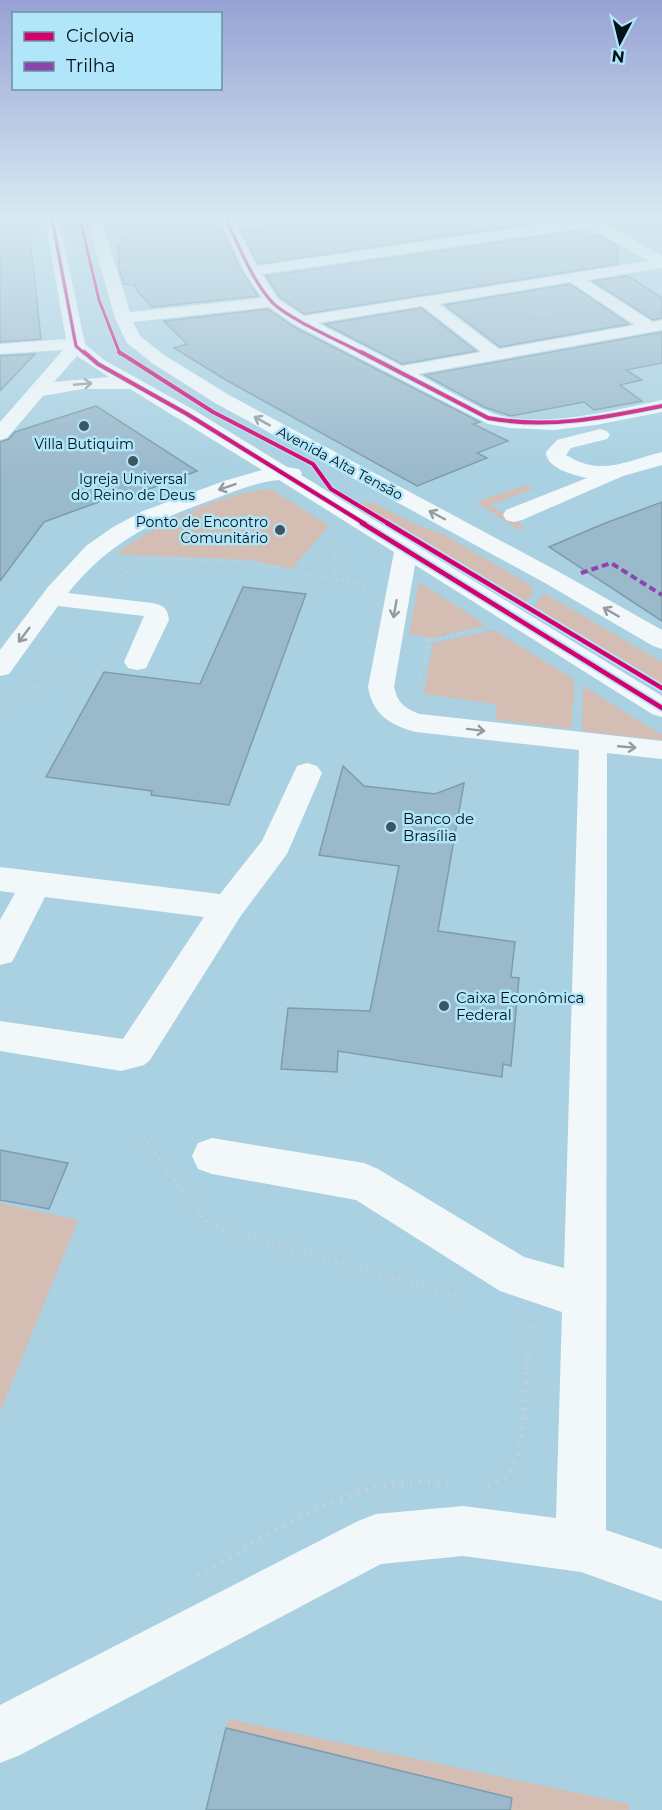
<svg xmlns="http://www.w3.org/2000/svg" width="662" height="1810" font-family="Montserrat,sans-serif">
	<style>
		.green { fill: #d4bdb3 }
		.building { fill: #9ab9cb; stroke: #7d9cac; stroke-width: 1.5 }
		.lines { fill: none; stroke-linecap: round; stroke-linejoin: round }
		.path-far3 { stroke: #c5d1d6; stroke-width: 1.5; stroke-dasharray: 1 2; stroke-linecap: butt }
		.path-far2 { stroke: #c5d1d6; stroke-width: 3; stroke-dasharray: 1.5 4; stroke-linecap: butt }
		.path-far1 { stroke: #c5d1d6; stroke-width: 4.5; stroke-dasharray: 1.5 5; stroke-linecap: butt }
		.path { stroke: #c5d1d6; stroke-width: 6; stroke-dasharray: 2 7; stroke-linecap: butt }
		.minor { fill: #f2f8fa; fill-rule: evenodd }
		.quiet { stroke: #8e44ad; stroke-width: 4; stroke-dasharray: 7 4; stroke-linecap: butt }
		.cycleway-far2-casing { stroke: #b1e6fa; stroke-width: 4.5 }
		.cycleway-far1-casing { stroke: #b1e6fa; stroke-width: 6 }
		.cycleway-casing { stroke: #b1e6fa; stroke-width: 8 }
		.cycleway-far2 { stroke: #d6006c; stroke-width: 3 }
		.cycleway-far1 { stroke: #d6006c; stroke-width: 4 }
		.cycleway { stroke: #d6006c; stroke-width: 4.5 }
		.oneway { stroke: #929ca0 }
		.poi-dot { fill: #3c5660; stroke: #b1e6fa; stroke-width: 2 }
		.labels { text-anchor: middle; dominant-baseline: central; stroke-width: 5; stroke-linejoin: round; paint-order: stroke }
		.far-poi-label { font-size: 14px; fill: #01131a; stroke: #b1e6fa }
		.far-street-label { font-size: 14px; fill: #01131a; stroke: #b1e6fa }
		.poi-label { font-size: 15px; fill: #01131a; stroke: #b1e6fa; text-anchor: start }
	</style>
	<rect width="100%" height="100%" fill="#a9d1e1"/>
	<!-- green -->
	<path class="green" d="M526 485 533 489 490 505 526 528 519 530 476 502Z
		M266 489 273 490 329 526 292 569 252 560 115 554C154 526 218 494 266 489Z
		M367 502 374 503 414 524 445 535 532 586 533 593 526 603 358 503Z
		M419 582 486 625 433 638 409 634Z
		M544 593 662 662V686L532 608Z
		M494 630 575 680 571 729 497 720 495 704 424 694 433 643Z
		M583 686 662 735V740L582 731Z
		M0 1203 78 1220 0 1412Z
		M228 1719 629 1804V1810H212Z"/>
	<!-- building -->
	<path class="building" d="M0 219H28L41 339 0 342Z
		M114 219H217L242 272 258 296 152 307 137 291 135 285 124 284 119 268 118 244H123Z
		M285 219H563L258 264 241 230 276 225Z
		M578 231 579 235 600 236 617 246 618 264 304 314 280 297 266 276Z
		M628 276 662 298V318L653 320 593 281Z
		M570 284 629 324 500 347 445 305Z
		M421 308 476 351 402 364 325 324Z
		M268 309 294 327 480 422 473 424 508 441 477 453 487 458 417 486 226 380 174 348 187 344 164 321Z
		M662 332V363L626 370 642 380 620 385 642 401 594 410 584 402 511 416 484 407 425 375Z
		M35 354 0 391V356Z
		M96 406 197 471 131 496 126 492 44 522 0 581V442L9 439 15 432Z
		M662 502V621L549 547 603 524Z
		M243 587 306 594 229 805 151 795 152 791 46 777 104 672 200 684Z
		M343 766 364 786 435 794 464 783 438 931 515 942 511 977 519 978 511 1066 503 1064 502 1077 338 1051 337 1072 281 1069 288 1008 370 1011 399 866 319 855Z
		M0 1150 68 1163 49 1209 0 1200Z
		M226 1728 512 1798 510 1810H206Z"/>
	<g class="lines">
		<!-- path-far3 -->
		<path class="path-far3" d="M537 309 549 317
			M528 311 542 317"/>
		<!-- path-far2 -->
		<path class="path-far2" d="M334 541 336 580
			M140 558 250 562 367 586
			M121 576 143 558
			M430 641 477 630
			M45 661 76 667
			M419 685 430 639H425
			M26 688 47 685 66 687
			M578 694V711
			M0 707 7 698"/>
		<!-- path-far1 -->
		<path class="path-far1" d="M143 1138 209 1225 466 1298
			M527 1366 530 1323"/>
		<!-- path -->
		<path class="path" d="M488 1486C499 1483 507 1477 513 1466 523 1449 526 1386 527 1364
			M198 1576C264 1538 337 1486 416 1482 426 1481 437 1483 448 1483"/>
		<!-- minor -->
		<path class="minor" d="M45 219H59L85 344 104 360 194 410 287 467 299 469 302 473 301 475 662 696V717L652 714 415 565 394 687C398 703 404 708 420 714L662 741V759L607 753 606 1530 662 1549V1601L581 1572 463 1556 381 1564 20 1755 0 1763V1705L358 1521 376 1514 463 1506 556 1518 562 1312 500 1291 356 1200 212 1174 198 1169 192 1156 198 1143 212 1138 364 1163 378 1169 524 1257 564 1268 579 750 416 732C390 725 373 715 368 687L394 552 279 480C257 482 237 490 217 498 155 520 110 541 68 593L152 603C163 605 168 608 169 620L146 668 137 670 128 668 124 662 144 616 58 606 9 674 0 676V650L48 587 86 546 113 527 143 511 224 481 262 470 130 389H82L43 396 7 438 0 440V422L63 350 0 354V344L66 339ZM77 356 109 377 54 382Z
			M87 219H101L130 312 262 298 244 271 219 219H283L276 223 238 228 257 266 579 219H597L662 256V268L587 280 653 322 662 320V330L418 374C442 387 467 402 492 413 537 430 616 410 662 400V412L596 425 554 430 510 428 488 424 295 325 269 307 133 322 140 336 164 355 229 395 561 573 662 630V649L653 646 545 583 215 403 152 363 127 343 115 318ZM589 227 649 261 304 316 278 299 262 274ZM570 282 635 325 499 349 439 304ZM422 306 481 352 402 366 318 323Z
			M600 429 607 431 610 435 607 439 571 448 566 455C601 477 626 461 662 452V465L623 476 522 520 514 522 506 520 503 515 506 510 587 478C573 475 546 468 546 452L557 440Z
			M307 763 317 766 322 773 287 854 240 917 150 1060 144 1065 121 1071 0 1051V1021L123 1039 204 917 45 897 12 962 0 965V920L15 893 0 891V867L220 894 262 841 297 766Z"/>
		<!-- quiet -->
		<path class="quiet" d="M581 573 611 563 662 595"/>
		<!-- cycleway-far2 casing -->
		<g class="cycleway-far2-casing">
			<path id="cycleway-far2" d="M52 219 76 346 85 354
				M80 219 99 300 120 354
				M226 219C239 246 251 278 271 301 286 318 342 342 364 354"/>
		</g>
		<!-- cycleway-far1 casing -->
		<g class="cycleway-far1-casing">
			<path id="cycleway-far1" d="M84 352 98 364 187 414 365 524
				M119 352 213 412 313 464 331 489 389 524
				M361 352 488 418C548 429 603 418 662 406"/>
		</g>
		<!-- cycleway casing -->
		<g class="cycleway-casing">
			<path id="cycleway" d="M362 523 662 708
				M387 523 662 688"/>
		</g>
		<!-- cycleway-far2 -->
		<use href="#cycleway-far2" class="cycleway-far2"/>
		<!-- cycleway-far1 -->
		<use href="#cycleway-far1" class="cycleway-far1"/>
		<!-- cycleway -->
		<use href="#cycleway" class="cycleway"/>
	</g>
	<!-- one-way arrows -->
	<defs><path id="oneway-shaft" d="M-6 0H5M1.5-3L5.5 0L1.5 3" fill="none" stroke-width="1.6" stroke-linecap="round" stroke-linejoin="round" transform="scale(1.5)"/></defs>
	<g class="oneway">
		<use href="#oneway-shaft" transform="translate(83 384) rotate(-5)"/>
		<use href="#oneway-shaft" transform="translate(262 421) rotate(-151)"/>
		<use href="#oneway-shaft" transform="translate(227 487) rotate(161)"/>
		<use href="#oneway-shaft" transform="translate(437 515) rotate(-152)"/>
		<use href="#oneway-shaft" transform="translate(395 609) rotate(100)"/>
		<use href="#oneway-shaft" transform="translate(611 612) rotate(-150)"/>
		<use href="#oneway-shaft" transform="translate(24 635) rotate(127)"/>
		<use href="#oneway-shaft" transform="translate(476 730) rotate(7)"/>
		<use href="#oneway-shaft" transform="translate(627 747) rotate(5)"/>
	</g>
	<!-- sky -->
	<linearGradient id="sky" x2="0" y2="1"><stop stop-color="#97a2d4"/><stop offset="0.46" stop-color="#d8eaf2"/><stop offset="1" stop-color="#d8eaf2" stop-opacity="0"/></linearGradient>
	<rect width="662" height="472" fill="url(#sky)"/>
	<!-- markers -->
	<g class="poi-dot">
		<circle cx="84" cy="426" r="6"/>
		<circle cx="133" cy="461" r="6"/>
		<circle cx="280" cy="530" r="6"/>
		<circle cx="391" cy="827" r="6"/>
		<circle cx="444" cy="1006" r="6"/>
	</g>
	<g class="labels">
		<!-- far-poi labels -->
		<g class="far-poi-label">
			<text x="84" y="444">Villa Butiquim</text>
			<text x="133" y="479">Igreja Universal<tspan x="133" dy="16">do Reino de Deus</tspan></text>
			<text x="268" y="522" text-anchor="end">Ponto de Encontro<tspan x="268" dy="16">Comunitário</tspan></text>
		</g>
		<!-- far-street labels -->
		<g class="far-street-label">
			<text transform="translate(340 463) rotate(28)">Avenida Alta Tensão</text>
		</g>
		<!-- poi labels -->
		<g class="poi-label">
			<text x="403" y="818">Banco de<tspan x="403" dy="17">Brasília</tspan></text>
			<text x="456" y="997">Caixa Econômica<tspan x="456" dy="17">Federal</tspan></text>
		</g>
	</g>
	<!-- legend -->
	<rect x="12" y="12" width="210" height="78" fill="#b1e6fa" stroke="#6b92a0" stroke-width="1.5"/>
	<rect x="24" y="32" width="30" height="9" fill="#d6006c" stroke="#6b92a0" stroke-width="1.5"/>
	<text x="66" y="42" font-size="18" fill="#01131a">Ciclovia</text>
	<rect x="24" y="62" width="30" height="9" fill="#8e44ad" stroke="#6b92a0" stroke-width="1.5"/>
	<text x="66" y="72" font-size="18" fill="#01131a">Trilha</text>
	<!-- north arrow -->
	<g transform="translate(620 42) rotate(187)" stroke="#b1e6fa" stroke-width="4.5" paint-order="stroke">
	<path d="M0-4.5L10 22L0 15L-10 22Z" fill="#01131a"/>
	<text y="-9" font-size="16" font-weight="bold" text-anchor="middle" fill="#01131a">N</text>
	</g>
</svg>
